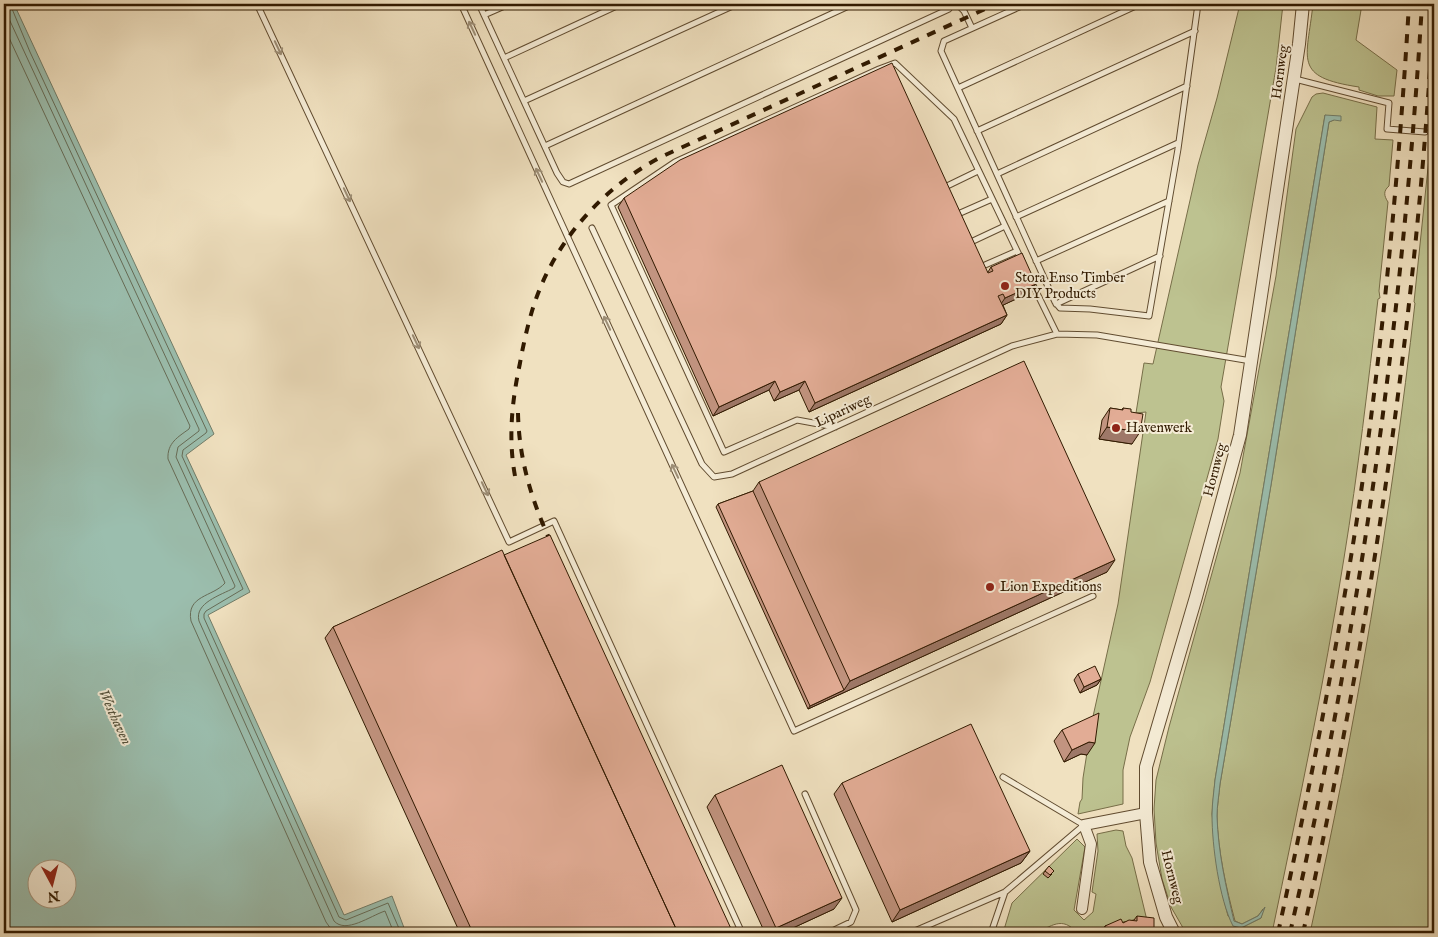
<svg xmlns="http://www.w3.org/2000/svg" width="1438" height="937" font-family="'IM FELL English',serif">
	<style>
		.green { fill: #bdc290; stroke: #776e48; fill-rule: evenodd }
		.water { fill: #9bbeae; stroke: #717c68; fill-rule: evenodd }
		.lines { fill: none; stroke-linecap: round; stroke-linejoin: round }
		.shore { stroke: #666c57; stroke-width: 1 }
		.service-casing { stroke: #614c30; stroke-width: 7 }
		.minor-casing { stroke: #614c30; stroke-width: 12 }
		.tertiary-casing { stroke: #614c30; stroke-width: 14 }
		.service { stroke: #f5ecd6; stroke-width: 5 }
		.minor { stroke: #f5ecd6; stroke-width: 10 }
		.tertiary { stroke: #f5ecd6; stroke-width: 12 }
		.rail { stroke: #311a00; stroke-width: 4; stroke-dasharray: 9 9; stroke-linecap: butt }
		.wall { fill: #c29480; stroke: #311a00 }
		.shaded-wall { fill: #9e7868; stroke: #311a00 }
		.building { fill: #e2ac95; stroke: #311a00 }
		.oneway { stroke: #9d8e76 }
		.poi-dot { fill: #8f2418; stroke: #f5ecd6; stroke-width: 2 }
		.labels { text-anchor: middle; dominant-baseline: central; stroke-width: 4; stroke-linejoin: round; paint-order: stroke }
		.street-label { font-size: 14px; fill: #311a00; stroke: #f5ecd6 }
		.poi-label { font-size: 14px; fill: #311a00; stroke: #f5ecd6; text-anchor: start }
		.water-label { font-size: 15px; font-style: italic; fill: #56533d; stroke: #f5ecd6 }
	</style>
	<rect width="100%" height="100%" fill="#f0e1c0"/>
	<filter id="stains"><feTurbulence type="fractalNoise" baseFrequency=".004" numOctaves="4"/><feColorMatrix values="0 0 0 0 .2 0 0 0 0 .09 0 0 0 0 .02 0 0 0 .5 -.17"/></filter>
	<radialGradient id="worn" r=".72"><stop offset=".6" stop-color="#630" stop-opacity="0"/><stop offset="1" stop-color="#630" stop-opacity=".3"/></radialGradient>
	<!-- green -->
	<path class="green" d="M1240 4H1283L1276 68 1221 387 1224 401 1218 439 1150 682 1130 737 1123 770V804L1078 814 1080 802 1082 799 1083 778 1092 721 1118 604 1146 412 1136 413 1144 363 1153 364 1198 165 1217 98Z
		M1313 4H1362L1356 40 1397 70 1394 96H1378L1359 90V87C1292 77 1307 60 1313 4Z
		M1323 93 1377 107 1375 139 1393 140 1389 186C1383 191 1384 196 1388 202L1379 291 1380 298 1378 299C1368 385 1358 472 1344 558 1324 684 1298 808 1272 933H1186L1171 907 1162 879 1156 843 1154 809 1156 780 1169 727 1240 473 1276 276 1296 129 1312 97 1316 94ZM1325 115 1334 120 1329 122 1271 485 1220 784C1219 795 1217 806 1217 816 1218 852 1226 887 1235 921L1242 924 1258 916 1263 909 1261 918 1241 928 1228 916 1222 892 1212 814 1215 780Z
		M1434 110V933H1310C1356 725 1391 515 1415 303L1414 302Z
		M1116 830 1123 831 1126 846 1132 858 1150 933H1077C1062 915 1051 927 1035 933 1025 935 1012 933 1003 933L1012 903 1077 839 1085 847 1074 910 1084 920 1093 912 1096 894 1092 892 1098 851 1097 834Z"/>
	<!-- water -->
	<path class="water" d="M4 4H14L214 434 186 455 250 592 208 615 344 915 392 896 406 933H4ZM38 870H68V900H38Z
		M1325 115 1341 116V121L1334 120 1329 122 1271 485 1220 784C1219 795 1217 806 1217 816 1218 852 1226 887 1234 921L1242 924 1258 916 1265 907 1261 918 1241 928 1233 926C1219 899 1212 845 1212 815 1212 803 1214 791 1215 780Z"/>
	<g class="lines">
		<!-- shore -->
		<path class="shore" d="M10 4 30 52 207 431 206 433 183 450 182 456 243 589 206 611 204 614V618L339 917 346 920 388 903 401 933
			M4 8 199 429V431L178 447 176 457 235 586 234 588C221 595 194 603 199 621L334 921C346 934 370 916 385 911L394 933
			M4 27 190 426 189 429C178 437 167 443 168 459L225 583C213 597 186 595 191 621L326 922 331 929 339 933"/>
		<!-- service casing -->
		<g class="service-casing">
			<path id="service" d="M257 4 509 542 554 521 742 933
				M461 4 794 731 1093 596
				M479 4 557 173 563 182 569 184 949 9 951 4
				M957 4 964 11 972 28
				M1026 4 944 41 941 51 1055 302 1060 308 1090 309 1149 316 1178 149 1198 4
				M484 15 509 4
				M504 58 621 4
				M1295 79 1389 103 1387 129 1425 132
				M958 88 1140 4
				M524 101 737 4
				M977 131 1195 31
				M545 146 853 4
				M997 174 1187 86
				M945 187 978 171
				M958 214 992 199
				M1016 217 1178 143
				M592 228 702 464 714 477 732 474 1012 346 1057 334 1097 335 1251 361
				M973 241 1005 226
				M1036 261 1169 201
				M985 265 1017 251
				M1031 281 1057 334
				M1056 304 1160 256
				M835 427 797 420 724 452 611 205 675 162 879 69 895 63 954 119 1021 259
				M805 794 856 910 851 922 828 933
				M910 933 1005 892 1084 825 1003 777
				M991 933 1005 892"/>
		</g>
		<!-- minor casing -->
		<g class="minor-casing">
			<path id="minor" d="M1082 909 1091 844 1084 825 1146 813"/>
		</g>
		<!-- tertiary casing -->
		<g class="tertiary-casing">
			<path id="tertiary" d="M1174 933 1166 917 1150 862 1146 813V767L1196 597 1240 435 1299 44 1303 4"/>
		</g>
		<!-- service -->
		<use href="#service" class="service"/>
		<!-- minor -->
		<use href="#minor" class="minor"/>
		<!-- tertiary -->
		<use href="#tertiary" class="tertiary"/>
		<!-- rail -->
		<path class="rail" d="M518 413C519 462 533 505 554 549
			M515 476C508 438 512 401 520 363 523 346 527 328 532 311 552 244 601 188 663 156L996 4
			M1278 933C1309 792 1337 650 1359 506 1383 340 1399 172 1409 4
			M1290 933C1360 627 1403 317 1422 4
			M1303 933C1371 627 1417 317 1434 4"/>
	</g>
	<!-- wall -->
	<path class="wall" d="M624 198 988 272 991 267 1029 293 1003 305 1007 315 1001 324 809 412 799 390 774 401 769 390 713 416 618 207Z
		M1110 408 1122 410 1123 408 1131 412 1132 444 1099 439 1102 420Z
		M759 482 1107 572 808 709 716 507 718 504 753 491Z
		M504 555 733 933H460L325 638 333 627Z
		M1078 674 1101 679 1097 685 1080 693 1074 680Z
		M1062 730 1087 755 1081 754 1064 762 1054 741Z
		M842 783 1030 851 1021 863 892 922 834 794Z
		M715 795 834 909 782 933H765L707 807Z
		M1045 871 1052 874 1048 878 1043 874Z
		M1137 916 1154 933H1100L1105 926 1134 920Z"/>
	<!-- shaded-wall -->
	<path class="shaded-wall" d="M1036 284 1029 293 999 307 1005 298Z
		M1007 315 1001 324 809 412 815 403Z
		M775 381 769 390 713 416 719 407Z
		M805 381 799 390 774 401 780 392Z
		M1107 427 1140 432 1132 444 1099 439Z
		M1115 560 1107 572 808 709 810 706 844 690 850 681Z
		M1101 679 1097 685 1080 693 1084 687Z
		M1089 742 1095 743 1087 755 1081 754 1064 762 1072 750Z
		M1030 851 1021 863 892 922 900 910Z
		M842 898 834 909 782 933H772L776 928Z"/>
	<!-- building -->
	<path class="building" d="M892 63 988 273 993 271 991 267 1022 253 1036 284 1005 298 1003 294 998 296 1007 315 815 403 805 381 780 392 775 381 719 407 624 198 680 160Z
		M1024 361 1115 560 850 681 759 482Z
		M1110 408 1123 410V408L1131 409V412L1143 414 1140 432 1107 427Z
		M753 491 844 690 810 706 718 504Z
		M550 535 733 933H678L504 555Z
		M502 550 678 933H473L333 627Z
		M1095 666 1101 679 1084 687 1078 674Z
		M1099 713 1095 743 1089 742 1072 750 1062 730Z
		M971 724 1030 851 900 910 842 783Z
		M782 765 842 898 776 928 715 795Z
		M1049 866 1054 871 1050 875 1045 871Z
		M1137 916 1154 918V933H1107L1105 926 1121 919 1123 923 1129 920 1137 921Z"/>
	<!-- one-way arrows -->
	<defs><path id="oneway-shaft" d="M-6 0H5M1.5-3L5.5 0L1.5 3" fill="none" stroke-width="1.6" stroke-linecap="round" stroke-linejoin="round" transform="scale(1.25)"/></defs>
	<g class="oneway">
		<use href="#oneway-shaft" transform="translate(472 28) rotate(-115)"/>
		<use href="#oneway-shaft" transform="translate(278 48) rotate(65)"/>
		<use href="#oneway-shaft" transform="translate(539 175) rotate(-115)"/>
		<use href="#oneway-shaft" transform="translate(347 195) rotate(65)"/>
		<use href="#oneway-shaft" transform="translate(607 323) rotate(-115)"/>
		<use href="#oneway-shaft" transform="translate(416 342) rotate(65)"/>
		<use href="#oneway-shaft" transform="translate(675 471) rotate(-115)"/>
		<use href="#oneway-shaft" transform="translate(485 489) rotate(65)"/>
	</g>
	<!-- markers -->
	<g class="poi-dot">
		<circle cx="1005" cy="286" r="5"/>
		<circle cx="1116" cy="428" r="5"/>
		<circle cx="990" cy="587" r="5"/>
	</g>
	<g class="labels">
		<!-- street labels -->
		<g class="street-label">
			<text transform="translate(1280 72) rotate(-82)">Hornweg</text>
			<text transform="translate(843 411) rotate(-25)">Lipariweg</text>
			<text transform="translate(1215 470) rotate(-75)">Hornweg</text>
			<text transform="translate(1172 877) rotate(76)">Hornweg</text>
		</g>
		<!-- poi labels -->
		<g class="poi-label">
			<text x="1015" y="278">Stora Enso Timber<tspan x="1015" dy="16">DIY Products</tspan></text>
			<text x="1126" y="428">Havenwerk</text>
			<text x="1000" y="587">Lion Expeditions</text>
		</g>
		<!-- water labels -->
		<g class="water-label">
			<text transform="translate(115 717) rotate(65)">Westhaven</text>
		</g>
	</g>
	<!-- margin -->
	<rect width="1438" height="937" fill="none" stroke="#f0e1c0" stroke-width="20"/>
	<rect x="5" y="5" width="1428" height="927" fill="none" stroke="#311a00" stroke-width="2.5"/>
	<rect x="10" y="10" width="1418" height="917" fill="none" stroke="#311a00"/>
	<!-- north arrow -->
	<g transform="translate(52 884) rotate(173)"><circle r="24" fill="#f5ecd6" stroke="#a79880"/>
	<path d="M0-4L9 19L0 12L-9 19Z" fill="#8f2418"/>
	<text y="-8" font-size="14" font-weight="bold" text-anchor="middle" fill="#311a00">N</text>
	</g>
	<rect width="100%" height="100%" filter="url(#stains)"/>
	<rect width="100%" height="100%" fill="url(#worn)"/>
</svg>
